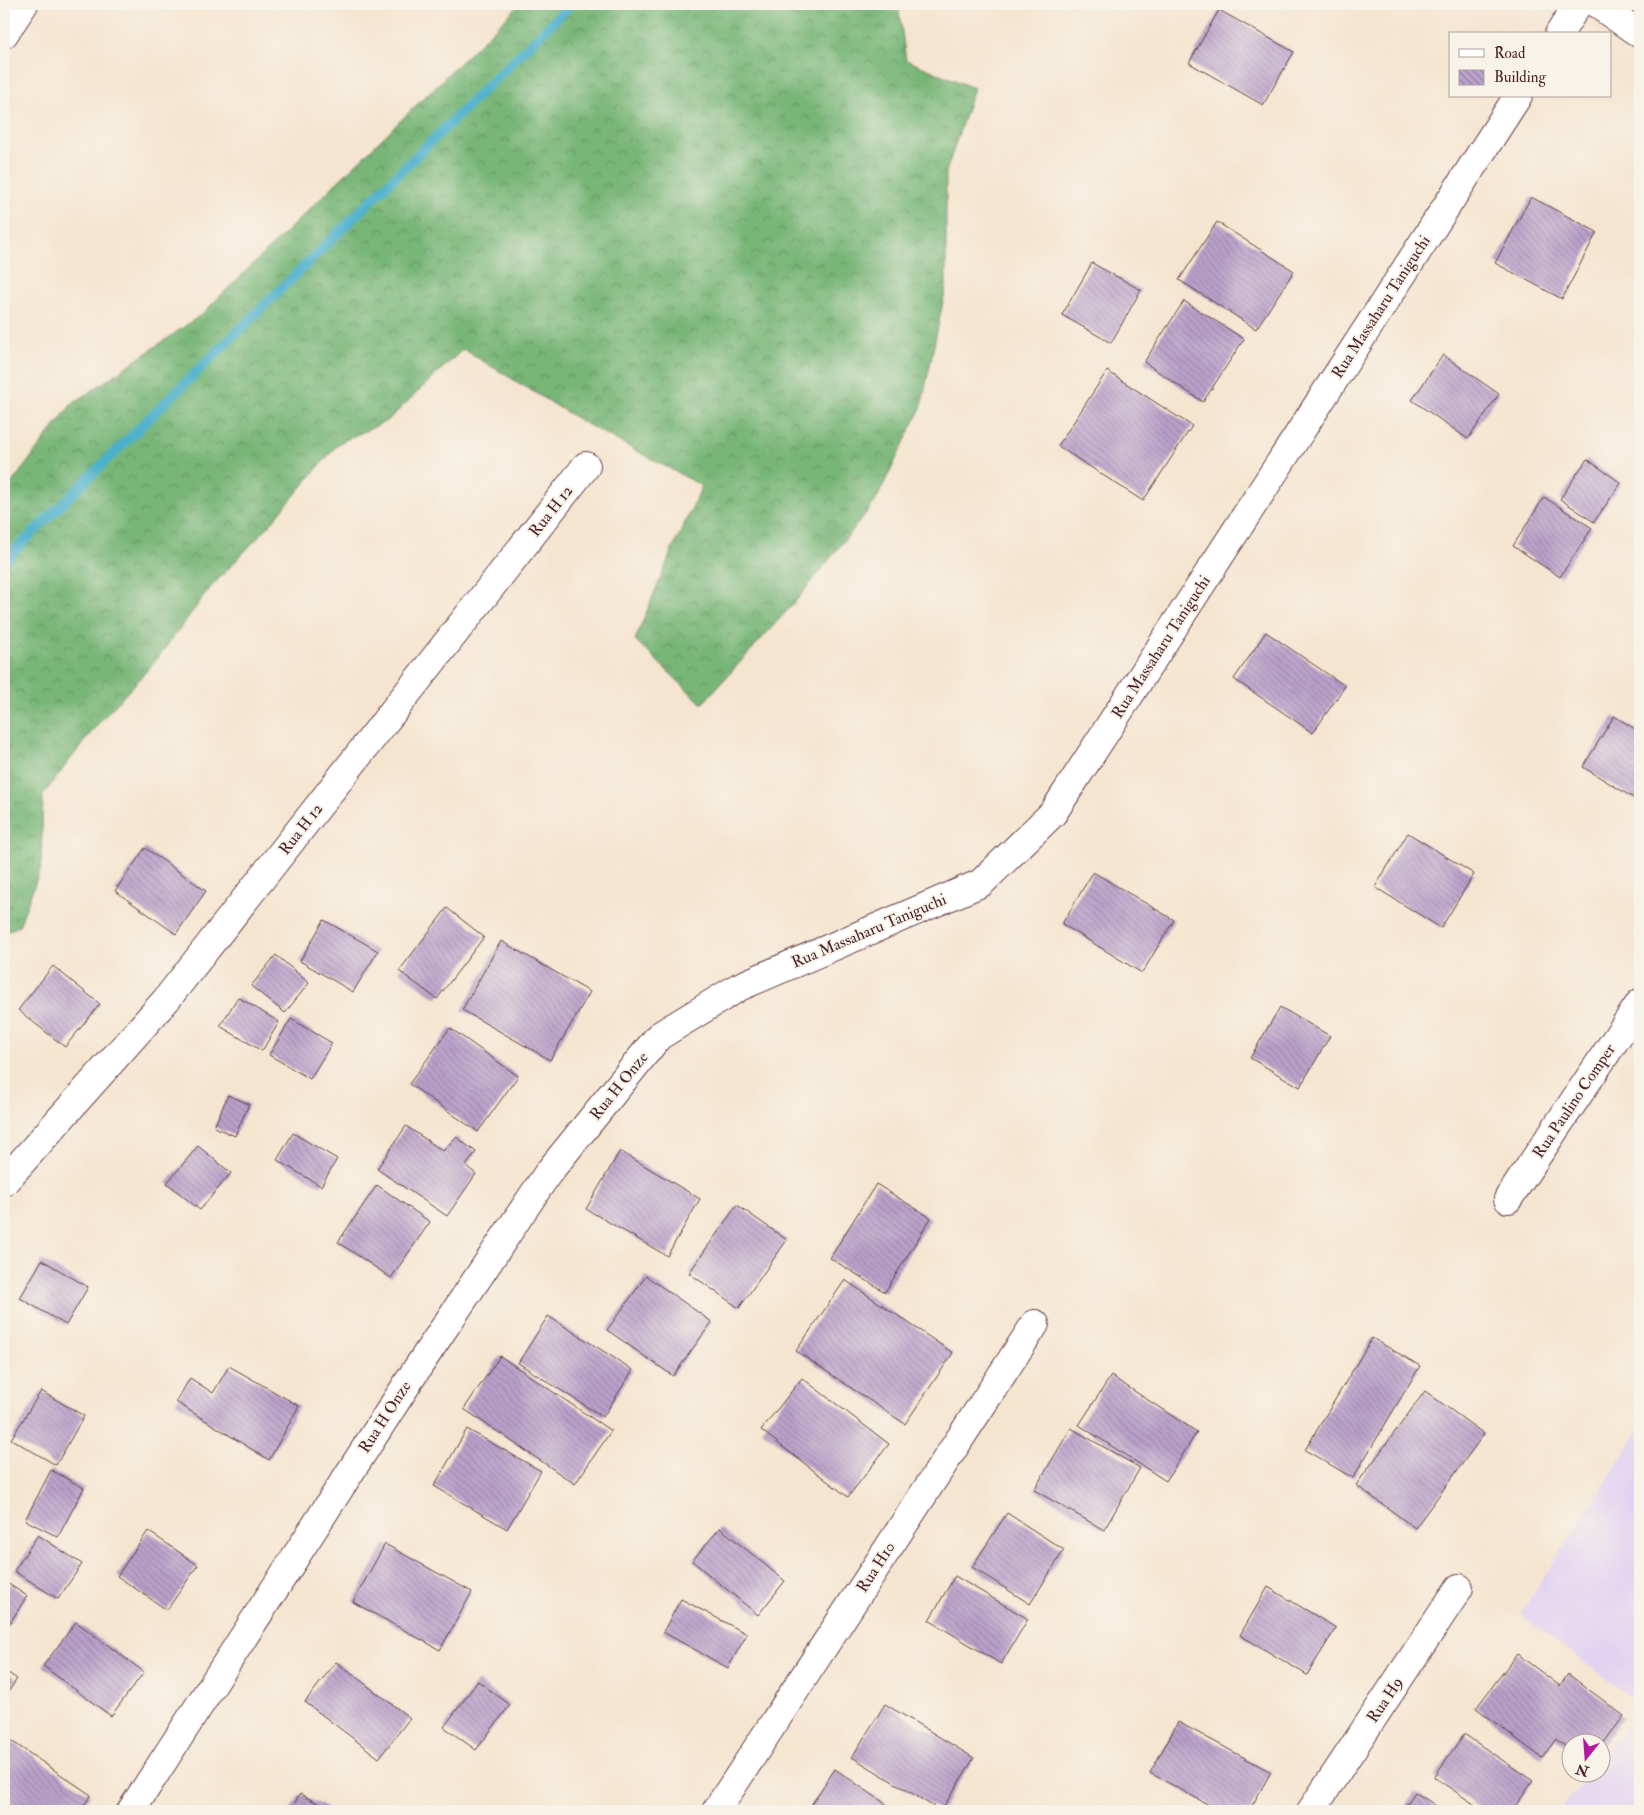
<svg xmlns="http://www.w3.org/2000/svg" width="1644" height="1815" font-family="'IM FELL Double Pica',serif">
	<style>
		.built { fill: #e3d3f2 }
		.forest { fill: url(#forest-crowns); stroke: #616a52 }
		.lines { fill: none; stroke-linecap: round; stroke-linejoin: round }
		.stream { stroke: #4db1cc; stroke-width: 10 }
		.building { fill: url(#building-back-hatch) }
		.minor-casing { stroke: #643d44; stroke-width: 30 }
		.minor { stroke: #fff; stroke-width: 28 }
		.labels { text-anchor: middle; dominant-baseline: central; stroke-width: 4; stroke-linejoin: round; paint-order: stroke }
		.street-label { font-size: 16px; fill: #4a1f2b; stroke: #f7f3e8 }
	</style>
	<defs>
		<pattern id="forest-crowns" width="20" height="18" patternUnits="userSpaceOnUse" patternTransform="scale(1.25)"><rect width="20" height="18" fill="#78b678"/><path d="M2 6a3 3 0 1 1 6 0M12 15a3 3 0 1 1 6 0" fill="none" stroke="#649363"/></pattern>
		<pattern id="building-back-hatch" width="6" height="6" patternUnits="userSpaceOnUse" patternTransform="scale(1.25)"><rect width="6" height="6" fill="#baa1cb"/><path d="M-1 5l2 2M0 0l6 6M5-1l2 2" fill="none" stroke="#9983a5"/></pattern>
	</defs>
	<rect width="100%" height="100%" fill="#f7f3e8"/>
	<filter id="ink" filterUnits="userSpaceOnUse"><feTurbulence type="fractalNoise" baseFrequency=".02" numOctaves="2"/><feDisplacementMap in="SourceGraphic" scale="10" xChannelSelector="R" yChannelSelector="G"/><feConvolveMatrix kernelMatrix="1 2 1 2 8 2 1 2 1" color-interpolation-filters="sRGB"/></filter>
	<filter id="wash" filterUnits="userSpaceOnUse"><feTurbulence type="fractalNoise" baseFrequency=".0096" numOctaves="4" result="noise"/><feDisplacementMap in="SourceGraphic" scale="20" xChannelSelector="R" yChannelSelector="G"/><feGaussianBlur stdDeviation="1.12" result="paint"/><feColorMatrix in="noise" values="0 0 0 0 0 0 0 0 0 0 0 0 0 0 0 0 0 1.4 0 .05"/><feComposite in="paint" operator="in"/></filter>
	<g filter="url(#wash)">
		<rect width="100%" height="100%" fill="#f5e5d0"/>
		<!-- built -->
		<path class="built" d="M1640 1429V1704L1520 1614Z
			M1640 1710V1811H1560L1590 1773 1602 1772V1758Z"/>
		<!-- forest -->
		<path class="forest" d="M520 4H898L906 60 974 88 946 172V288L921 408 875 502 796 601 702 704 635 640 672 550 702 486 581 421 463 349 387 421 339 443 266 529 211 587 153 664 97 725 43 795 41 868 19 926 4 933V493L71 405 201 315Z"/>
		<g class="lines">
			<!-- stream -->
			<path class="stream" d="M4 561 571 4"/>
		</g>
		<g id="blocks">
			<!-- building -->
			<path class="building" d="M1219 10 1294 52 1263 105 1189 63Z
				M1531 197 1597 232 1562 299 1495 263Z
				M1217 222 1294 271 1256 329 1179 280Z
				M1092 263 1141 290 1111 343 1062 315Z
				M1184 301 1244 339 1203 402 1144 362Z
				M1443 355 1499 394 1468 439 1412 400Z
				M1107 371 1192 426 1143 501 1058 446Z
				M1587 459 1621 483 1594 522 1560 499Z
				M1544 497 1592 528 1560 577 1513 546Z
				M1266 632 1345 686 1313 733 1234 679Z
				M1614 716 1640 732V802L1583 767Z
				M1408 833 1474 874 1441 928 1375 887Z
				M145 848 206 891 176 934 115 891Z
				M1093 872 1174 920 1142 973 1062 924Z
				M447 908 484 937 437 999 399 971Z
				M324 920 378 951 353 992 300 961Z
				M501 941 590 992 550 1060 462 1010Z
				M276 955 309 983 285 1013 251 986Z
				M53 966 100 1004 65 1047 18 1010Z
				M238 997 279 1022 262 1051 220 1026Z
				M1280 1007 1330 1036 1300 1087 1250 1058Z
				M291 1019 332 1043 310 1079 269 1055Z
				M450 1028 518 1076 478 1132 409 1084Z
				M228 1095 249 1104 235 1136 214 1127Z
				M406 1126 443 1151 456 1137 476 1152 466 1166 476 1174 447 1216 377 1169Z
				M293 1133 337 1159 321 1186 277 1160Z
				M198 1146 231 1173 200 1210 167 1183Z
				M620 1151 700 1199 667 1256 586 1209Z
				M876 1184 931 1218 885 1292 830 1258Z
				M377 1185 430 1222 391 1278 338 1242Z
				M737 1205 787 1240 739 1308 689 1273Z
				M42 1260 88 1287 66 1325 20 1298Z
				M646 1276 712 1322 673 1376 607 1330Z
				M845 1280 953 1353 905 1424 796 1351Z
				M548 1316 633 1370 603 1417 518 1363Z
				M1372 1338 1420 1366 1353 1478 1305 1450Z
				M500 1356 611 1431 575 1484 464 1409Z
				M229 1366 299 1406 269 1460 176 1402 190 1378 213 1393Z
				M1111 1376 1197 1432 1166 1481 1079 1425Z
				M802 1378 889 1444 848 1497 761 1430Z
				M41 1391 84 1416 56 1465 11 1439Z
				M1425 1391 1484 1434 1415 1528 1356 1485Z
				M1071 1428 1140 1468 1104 1530 1034 1490Z
				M467 1429 541 1471 507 1529 434 1486Z
				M51 1470 84 1488 58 1537 25 1520Z
				M1007 1513 1064 1550 1030 1604 972 1567Z
				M720 1528 785 1581 758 1615 692 1561Z
				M148 1531 198 1565 167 1610 117 1576Z
				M38 1535 82 1564 58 1599 14 1571Z
				M385 1544 472 1592 440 1650 353 1602Z
				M955 1576 1028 1619 1001 1664 929 1620Z
				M4 1581 27 1596 4 1632Z
				M1268 1587 1336 1628 1307 1675 1240 1635Z
				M681 1599 747 1634 728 1668 663 1632Z
				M76 1622 144 1672 111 1716 43 1666Z
				M1517 1654 1560 1686 1568 1674 1624 1716 1602 1745V1742H1572V1751L1556 1739 1542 1758 1476 1708Z
				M336 1662 410 1718 379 1758 305 1702Z
				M4 1670 17 1679 4 1698Z
				M478 1681 510 1705 476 1750 444 1727Z
				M885 1704 974 1758 941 1811 852 1757Z
				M1178 1722 1271 1772 1249 1811H1220L1150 1773Z
				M1464 1734 1533 1781 1512 1811H1484L1434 1777Z
				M4 1736 91 1795 80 1811H4Z
				M835 1769 896 1811H807Z
				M1415 1792 1444 1811H1402Z
				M300 1794 333 1811H290Z"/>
		</g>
	</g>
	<g filter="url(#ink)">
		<use href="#blocks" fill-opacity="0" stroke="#643d44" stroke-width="1"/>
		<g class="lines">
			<!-- minor casing -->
			<g class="minor-casing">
				<path id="minor" d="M1597 4 1640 34
					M4 34 24 4
					M1559 34 1578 4
					M4 1182 166 1000 586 466
					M1508 1199 1640 1003
					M131 1811 420 1364 548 1173 659 1036 739 987 981 883 1053 813 1518 96
					M716 1811 1035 1324
					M1311 1811 1459 1588"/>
			</g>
			<!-- minor -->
			<use href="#minor" class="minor"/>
		</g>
	</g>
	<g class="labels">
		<!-- street labels -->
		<g class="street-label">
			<text transform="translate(1381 307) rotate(-57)">Rua Massaharu Taniguchi</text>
			<text transform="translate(551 511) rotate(-52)">Rua H 12</text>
			<text transform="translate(1161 647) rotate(-57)">Rua Massaharu Taniguchi</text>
			<text transform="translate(301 829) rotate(-52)">Rua H 12</text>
			<text transform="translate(869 931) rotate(-23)">Rua Massaharu Taniguchi</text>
			<text transform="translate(619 1086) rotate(-51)">Rua H Onze</text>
			<text transform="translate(1574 1101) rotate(-56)">Rua Paulino Comper</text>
			<text transform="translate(385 1417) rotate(-57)">Rua H Onze</text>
			<text transform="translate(876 1567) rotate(-57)">Rua H10</text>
			<text transform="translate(1385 1700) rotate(-56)">Rua H9</text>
		</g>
	</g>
	<!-- margin -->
	<rect width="1644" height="1815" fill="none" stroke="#f7f3e8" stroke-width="20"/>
	<!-- legend -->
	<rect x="1449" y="32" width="162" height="65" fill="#f7f3e8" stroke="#b29e9c"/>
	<rect x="1459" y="49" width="25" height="8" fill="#ffffff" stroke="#b29e9c"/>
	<text x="1494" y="58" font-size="15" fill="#4a1f2b">Road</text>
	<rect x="1459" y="70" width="25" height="15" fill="url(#building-back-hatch)" stroke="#b29e9c"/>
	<text x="1494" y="82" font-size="15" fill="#4a1f2b">Building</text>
	<!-- north arrow -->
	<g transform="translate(1586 1758) rotate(197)"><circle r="24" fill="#f7f3e8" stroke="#b29e9c"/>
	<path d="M0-4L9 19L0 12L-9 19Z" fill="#b5179e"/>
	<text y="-8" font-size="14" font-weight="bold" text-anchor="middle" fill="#4a1f2b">N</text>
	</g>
</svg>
